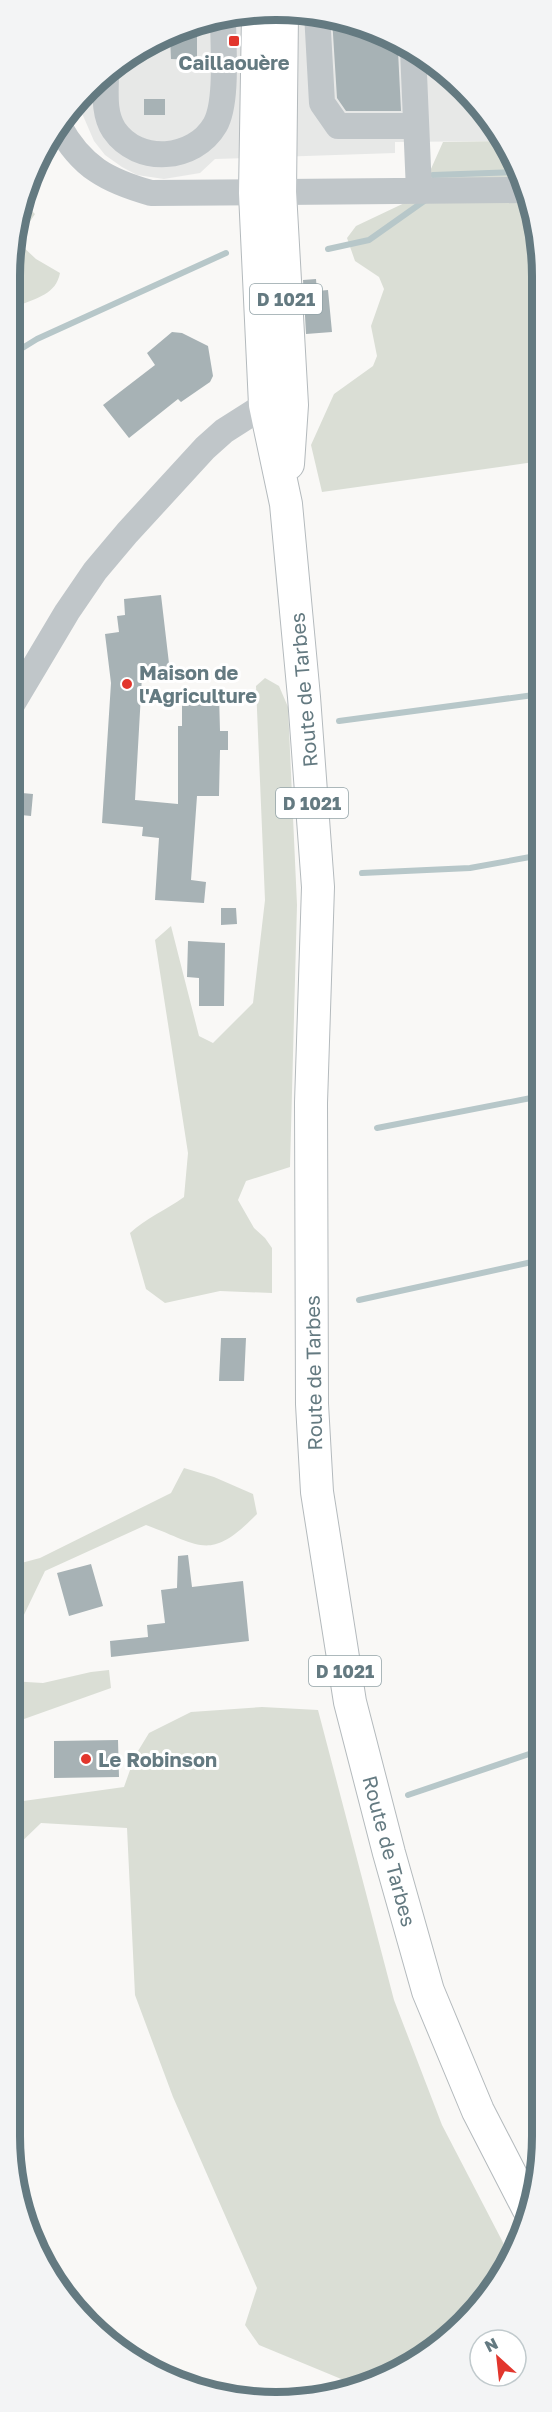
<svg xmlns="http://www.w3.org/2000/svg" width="552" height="2412" font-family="'Golos Text',sans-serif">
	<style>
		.built { fill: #e7e8e7 }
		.green { fill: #daded5 }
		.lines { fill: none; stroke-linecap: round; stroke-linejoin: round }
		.stream { stroke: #b7c7c9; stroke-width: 6 }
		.building { fill: #a7b2b5 }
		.major-casing { stroke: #b4babd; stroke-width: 34 }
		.minor { stroke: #c0c6c9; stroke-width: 26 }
		.major { stroke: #fff; stroke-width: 32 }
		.poi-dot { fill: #e2362d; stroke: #fff; stroke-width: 2 }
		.labels { text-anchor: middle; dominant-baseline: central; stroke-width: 6; stroke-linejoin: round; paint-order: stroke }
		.shield { fill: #fff; stroke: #92a2a7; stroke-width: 1.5 }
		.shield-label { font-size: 18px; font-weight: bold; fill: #647a81 }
		.poi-label { font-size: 20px; font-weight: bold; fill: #647a81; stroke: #fff; text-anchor: start }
		.street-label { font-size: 20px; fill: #647a81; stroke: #fff }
		.rim { fill: none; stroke: #647a81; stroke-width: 8 }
	</style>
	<rect width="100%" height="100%" fill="#f9f8f6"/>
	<!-- built -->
	<path class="built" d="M311 11 394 37 465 87 503 141 395 142V153L215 159 200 173 164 179 137 175 122 167 105 155 94 141 78 104 114 64 207 18Z"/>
	<!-- green -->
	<path class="green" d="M503 141 516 158 541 241V461L322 492 311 445 334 394 373 366 377 356 371 326 384 289 379 277 355 261 347 238 356 226 415 198 426 180 443 142Z
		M22 210 32 211 35 214 21 235V245L36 259 60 273C56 294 37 298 20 305 3 276 11 240 22 210Z
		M265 678 279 686 288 707 297 905 290 1167 246 1181 238 1200 254 1228 265 1238 272 1248V1293L220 1291 165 1303 146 1289 130 1233C146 1218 166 1210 184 1197L188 1153 155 940 171 926 199 1036 213 1043 253 1003 265 900 256 686Z
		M184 1468 214 1477 253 1494 257 1514C209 1563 201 1545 146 1525L45 1571 22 1619 10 1623V1566L40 1558 171 1493Z
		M109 1670 111 1688 10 1724V1681L43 1683 91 1672Z
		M262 1707 318 1710 394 2000 442 2125 511 2258 507 2269 439 2348 363 2388 259 2345 245 2325 257 2288 173 2097 135 1995 127 1828 41 1823 9 1854V1803L124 1787 135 1756 149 1733 191 1712Z"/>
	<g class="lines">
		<!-- stream -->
		<path class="stream" d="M433 175 520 172
			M328 249 369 240 427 199
			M11 355 37 339 226 253
			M339 721 541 694
			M362 873 470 868 541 855
			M377 1128 541 1096
			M359 1300 541 1260
			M408 1795 541 1750"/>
	</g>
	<!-- building -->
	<path class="building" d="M332 18 394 37 401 41 398 51 401 111H346L337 98Z
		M197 23V60L171 59 170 36Z
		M144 99H165V115H144Z
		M316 279 317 291 328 290 332 332 306 334 303 280Z
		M172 332 182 333 208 346 213 376 210 382 181 402 178 399 129 438 103 405 155 365 147 353Z
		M161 595 170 672 142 676 135 800 178 804V726H182V704L200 703V693L219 694 220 731H228V750H220L219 796H197L191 880 206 882 204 903 155 900 159 838 142 836 143 827 102 823 111 683 105 634 119 632 117 616 125 615 124 599Z
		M11 792 33 794 31 816 11 814Z
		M221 908H236L237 924 221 925Z
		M188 941 225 943 224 1006H199V978L187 977Z
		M221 1338H246L244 1381H219Z
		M188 1555 192 1587 243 1581 249 1641 111 1657 110 1641 148 1637 147 1625 165 1623 161 1590 177 1588 178 1556Z
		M91 1564 103 1606 69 1616 57 1573Z
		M118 1740 119 1777 54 1778V1741Z"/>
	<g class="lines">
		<!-- major casing -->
		<g class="major-casing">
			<path id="major" d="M282 13 280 192 292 405 288 464
				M258 15 255 193 265 405 286 504 304 697 318 887 311 1103 312 1404 317 1492 350 1702 389 1853 428 1991 478 2111 528 2208"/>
		</g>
		<!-- minor -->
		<path class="minor" d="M317 13 322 103 338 126H416
			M413 50 419 191
			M106 73C106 92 103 113 114 130 138 165 194 161 215 125 228 103 223 45 223 17
			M59 126C81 167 108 181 151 193L525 190
			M11 706 67 612 95 571 127 533 205 448 224 431 265 405H283"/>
		<!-- major -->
		<use href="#major" class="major"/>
	</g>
	<!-- markers -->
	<g class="poi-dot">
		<rect x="228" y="35" width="12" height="12" rx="3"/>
		<circle cx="127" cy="684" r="6"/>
		<circle cx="86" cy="1759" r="6"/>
	</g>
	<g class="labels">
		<!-- shield labels -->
		<g class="shield">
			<rect x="250" y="284" width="72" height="30" rx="4.5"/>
			<rect x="276" y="788" width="72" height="30" rx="4.5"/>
			<rect x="309" y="1656" width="72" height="30" rx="4.5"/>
		</g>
		<g class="shield-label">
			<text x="286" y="299">D 1021</text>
			<text x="312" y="803">D 1021</text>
			<text x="345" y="1671">D 1021</text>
		</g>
		<!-- poi labels -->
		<g class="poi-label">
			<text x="234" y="62" text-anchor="middle">Caillaouère</text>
			<text x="139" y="672">Maison de<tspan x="139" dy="23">l'Agriculture</tspan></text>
			<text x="98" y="1759">Le Robinson</text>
		</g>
		<!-- street labels -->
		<g class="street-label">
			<text transform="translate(303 690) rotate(-95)">Route de Tarbes</text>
			<text transform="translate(313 1373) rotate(-91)">Route de Tarbes</text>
			<text transform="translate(390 1851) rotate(75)">Route de Tarbes</text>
		</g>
	</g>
	<!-- crop -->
	<path d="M0 0H552V2412H0ZM276 20H276A256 256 0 0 1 532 276V2136A256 256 0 0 1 276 2392H276A256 256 0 0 1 20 2136V276A256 256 0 0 1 276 20Z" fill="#f3f4f5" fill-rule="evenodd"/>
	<path class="rim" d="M276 20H276A256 256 0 0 1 532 276V2136A256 256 0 0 1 276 2392H276A256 256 0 0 1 20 2136V276A256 256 0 0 1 276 20Z"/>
	<!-- north arrow -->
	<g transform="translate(498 2358) rotate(333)"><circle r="28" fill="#ffffff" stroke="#c1cacd" stroke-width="1.5"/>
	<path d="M0-4.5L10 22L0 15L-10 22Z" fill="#e2362d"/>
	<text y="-9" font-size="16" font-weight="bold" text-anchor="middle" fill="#647a81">N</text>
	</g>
</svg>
